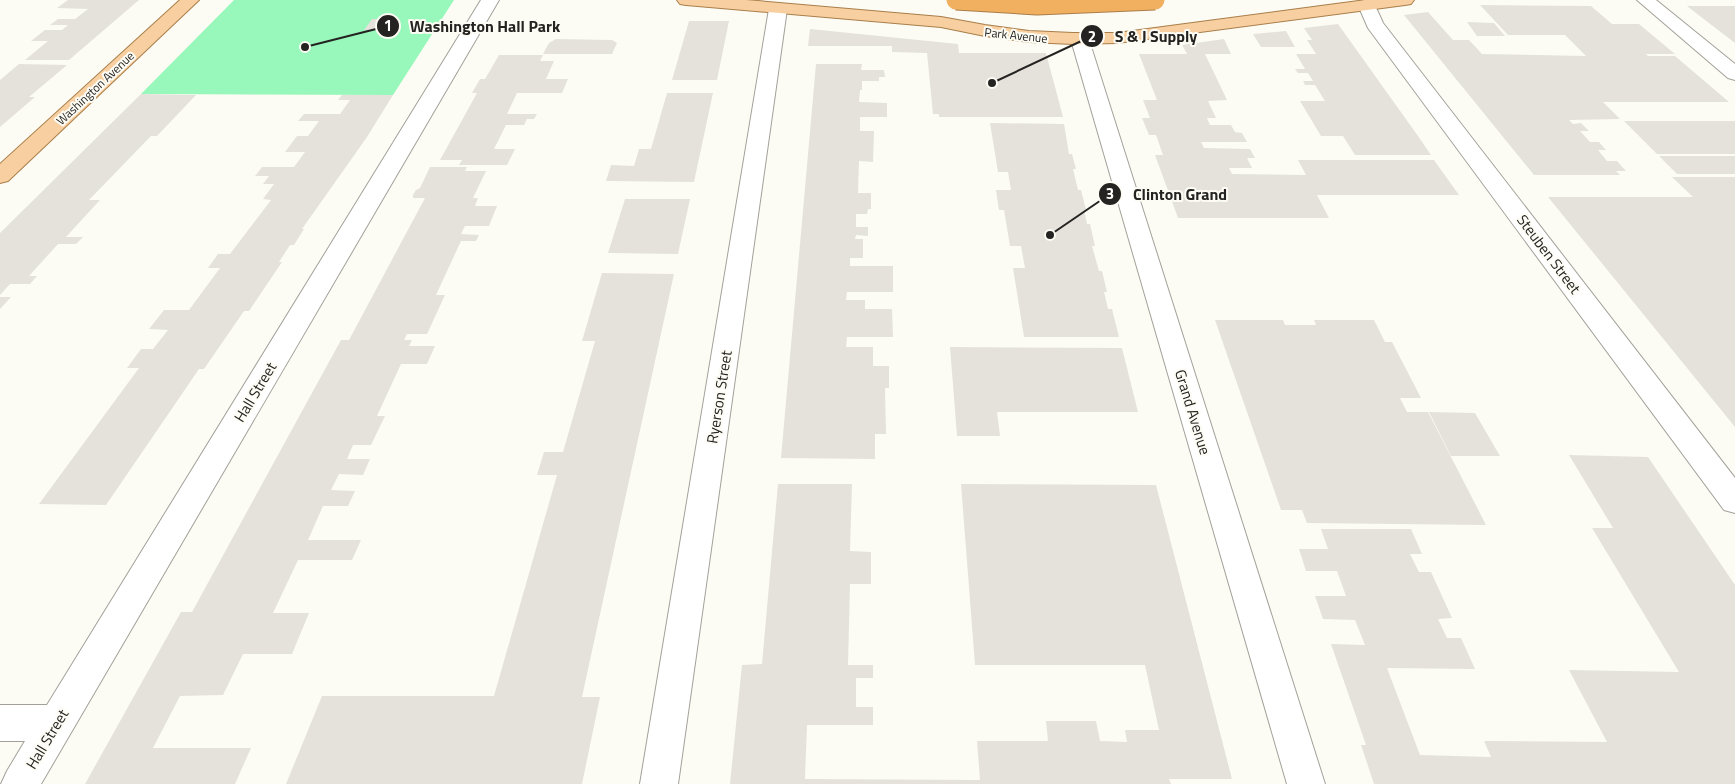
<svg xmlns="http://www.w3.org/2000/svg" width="1735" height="784" font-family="'Titillium Web',sans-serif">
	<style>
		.green { fill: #98f7ba }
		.building { fill: #e4e2db }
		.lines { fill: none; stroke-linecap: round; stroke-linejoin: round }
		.minor-casing { stroke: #a3a19a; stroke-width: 2 }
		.major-casing { stroke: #a97e4a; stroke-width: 2 }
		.minor { fill: #fff; fill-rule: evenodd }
		.major { fill: #f7cfa0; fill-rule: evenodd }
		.highway-bridge-casing { stroke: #a97e4a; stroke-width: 21; stroke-linecap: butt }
		.highway-bridge { stroke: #f1af60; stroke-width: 19 }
		.labels { text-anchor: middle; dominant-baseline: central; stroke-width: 4; stroke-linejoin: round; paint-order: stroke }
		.far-street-label { font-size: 12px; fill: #242321; stroke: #fdfcf4 }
		.street-label { font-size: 15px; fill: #242321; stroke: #fdfcf4 }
		.leader { fill: none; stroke: #242321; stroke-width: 2 }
		.callout-dot { fill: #242321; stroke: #fdfcf4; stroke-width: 2 }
		.mark-label { font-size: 15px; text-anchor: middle; font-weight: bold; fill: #fff }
		.callout-label { font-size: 16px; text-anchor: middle; font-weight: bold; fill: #242321; stroke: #fdfcf4; stroke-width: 4; stroke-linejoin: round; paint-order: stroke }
	</style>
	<rect width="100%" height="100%" fill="#fdfcf4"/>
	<!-- green -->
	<path class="green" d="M234 0H454L393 95 141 94Z"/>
	<!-- building -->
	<path class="building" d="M68 0H139L69 60H25L48 41H31L45 30H62L68 25H50L58 19H75L88 9 57 8Z
		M1480 5 1591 6 1612 24H1639L1675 54H1646L1648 56H1675L1729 102H1603L1620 119 1569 120 1573 124 1581 123 1589 131H1580L1590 142H1599L1606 150H1598L1607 161H1617L1626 171H1616L1620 175H1534L1404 15 1428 12 1453 40H1469L1482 54 1586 56 1565 35H1508Z
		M1687 6H1735V43L1705 20Z
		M372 19H395L388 30H364Z
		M689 21H729L717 80H672Z
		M1467 22 1494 23 1505 36H1477Z
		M1338 24 1418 136 1431 155H1355L1343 136H1321L1300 101H1325L1315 85H1305L1303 81H1313L1308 73H1298L1295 69H1305L1296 54H1316L1307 40H1312L1304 28Z
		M810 29 958 44 959 53H1046L1063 117H939V114H933L927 53 892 52V46H808Z
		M1286 31 1295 47H1261L1253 34Z
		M556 39 612 40 617 43 612 54H543L549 43Z
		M1224 39 1231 54H1205L1227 100 1208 101 1216 118H1207L1210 125H1231L1235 132 1242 133 1247 142H1201L1204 148 1250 149 1255 158H1247L1252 168H1229L1232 174 1306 175 1298 160H1434L1459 195H1317L1329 218H1178L1155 155H1163L1156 135H1149L1142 118H1150L1143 100H1157L1139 54H1187L1182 45Z
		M499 55H543L540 61H554L546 79H568L562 93H517L507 114H537L534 119H527L524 125H506L494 149H515L507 165H459L462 160H440L477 93H472L480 79H485Z
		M19 64 67 65 29 97H35L0 127V80Z
		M816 64H862L861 70H884L885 77H879V81H862V90H860L859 102 887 103V117H860V131H874L873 162 859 161 858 193H871V209H868L867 214H856V227H868V236L856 235 855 239H863V258H850V266H893V292H847L846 300H865V309H892L893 337H847L846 347H873V366H889V388H885L886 434H875V459L781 458Z
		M667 93H713L694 182 606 181 611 165 634 166 639 149H651Z
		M141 94 196 95 157 136H151L89 200H100L66 237H83L76 244H58L29 276H37L30 284H10L0 295V233Z
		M342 95H393L367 137 302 229H304L294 245H290L279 262H282L249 311H244L204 369H199L106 505 39 504 139 368H127L141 349H153L168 330 149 329 164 310H189L220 268H208L218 254H230L271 200 263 199 274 184H263L269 176H255L262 167H294L305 152H285L297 136H308L319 121H298L304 114H340L350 100H338Z
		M1624 121H1735V154H1657Z
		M990 123 1064 124 1069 154H1072L1076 169H1073L1078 190H1081L1086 210H1084L1087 224H1090L1095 246H1092L1099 271H1102L1107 292H1104L1108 309H1112L1119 337H1024L1013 268H1025L1021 246H1010L1004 210H999L996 190H1011L1008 172H998Z
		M1659 156H1735V174H1677Z
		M430 167H467L465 171H486L473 198H478L475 206H497L489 226H465L461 234 479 235 476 241H461L436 295H445L427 334H407L404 340H412L409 346H435L427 364H401L377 416H385L371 445H353L347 459H370L363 475 339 474 331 490 355 491 348 506H323L308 540H361L352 560H298L273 613H309L292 654H243L223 695 180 696 153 748H251L235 784H85L181 612H192L341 340H349L425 198H413V195L416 190 420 188Z
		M1672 177H1735V427L1548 197H1693Z
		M625 199H690L678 254 608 253Z
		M602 273 674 274 582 697H600L582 784H286L322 696H494L557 475H537L544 452H563L595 341H582Z
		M0 297H11L0 309Z
		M1215 320H1283L1285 325H1316L1314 320H1374L1385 342H1392L1421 398H1400L1407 412H1428L1486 525 1307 523 1302 510H1281Z
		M950 347 1122 348 1138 412H997L1000 436H957Z
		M1429 412 1475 413 1500 456H1451Z
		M1569 455 1648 457 1735 585V784H1374L1361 745H1366L1331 644 1365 645 1355 620 1323 619 1315 596H1346L1337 571H1306L1299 549H1328L1321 529H1411L1422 554H1410L1419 572H1431L1452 618 1438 619 1447 638H1461L1475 669 1387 668 1420 755 1491 757 1484 741 1607 742 1569 670 1679 672 1592 528H1613Z
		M778 484H852L850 551 871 552V584H850L848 665H873V678H856V707H873V725H807L805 779 980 780 977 741H1048L1046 721H1096L1100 741 1127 742 1125 730H1159L1145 665H975L961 484 1156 485 1232 779H1169L1171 784H730L742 665 762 664Z"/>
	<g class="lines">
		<!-- minor casing -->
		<g class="minor-casing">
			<path id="minor" d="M481 0H499L41 784H1L7 771 25 741H0V705H47Z
				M1368 0 1373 1 1383 23 1735 478V513L1724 510 1368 28 1358 5 1361 1Z
				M1637 0H1656L1735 64V80L1728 78Z
				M778 4 784 5 787 9 678 784H640L769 9 772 5Z
				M1080 35 1086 36 1089 40 1325 784H1287L1071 40 1074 36Z"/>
		</g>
		<!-- major casing -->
		<g class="major-casing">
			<path id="major" d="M180 0H199L8 181 0 183V164Z
				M677 0H746L941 17 985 25 1029 31 1073 33H1117L1366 0H1414L1411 4 1405 5 1117 43 1073 44 1029 42 985 36 941 27 686 5 680 4Z"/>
		</g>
		<!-- minor -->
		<use href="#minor" class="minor"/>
		<!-- major -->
		<use href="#major" class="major"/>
		<!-- highway-bridge casing -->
		<g class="highway-bridge-casing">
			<path id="highway-bridge" d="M956 0 1037 5 1155 0"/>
		</g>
		<!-- highway-bridge -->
		<use href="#highway-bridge" class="highway-bridge"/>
	</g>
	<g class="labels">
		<!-- far-street labels -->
		<g class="far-street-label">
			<text transform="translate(1016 35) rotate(6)">Park Avenue</text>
			<text transform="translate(95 88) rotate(-43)">Washington Avenue</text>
		</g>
		<!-- street labels -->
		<g class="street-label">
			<text transform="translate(1549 254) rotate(53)">Steuben Street</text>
			<text transform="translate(255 392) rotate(-59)">Hall Street</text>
			<text transform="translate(719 397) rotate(-81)">Ryerson Street</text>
			<text transform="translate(1193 412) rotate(73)">Grand Avenue</text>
			<text transform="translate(47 739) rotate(-59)">Hall Street</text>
		</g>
	</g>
	<!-- callouts -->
	<path class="leader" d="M305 47L388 26M992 83L1092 36M1050 235L1110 194"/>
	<g class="callout-dot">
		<circle cx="305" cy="47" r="5"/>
		<circle cx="992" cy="83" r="5"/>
		<circle cx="1050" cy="235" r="5"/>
		<circle cx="388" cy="26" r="12"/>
		<circle cx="1092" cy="36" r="12"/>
		<circle cx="1110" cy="194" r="12"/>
	</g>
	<g class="mark-label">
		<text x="388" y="31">1</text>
		<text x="1092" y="42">2</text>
		<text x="1110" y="199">3</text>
	</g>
	<g class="callout-label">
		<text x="485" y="32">Washington Hall Park</text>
		<text x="1156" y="42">S &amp; J Supply</text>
		<text x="1180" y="200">Clinton Grand</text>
	</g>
</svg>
